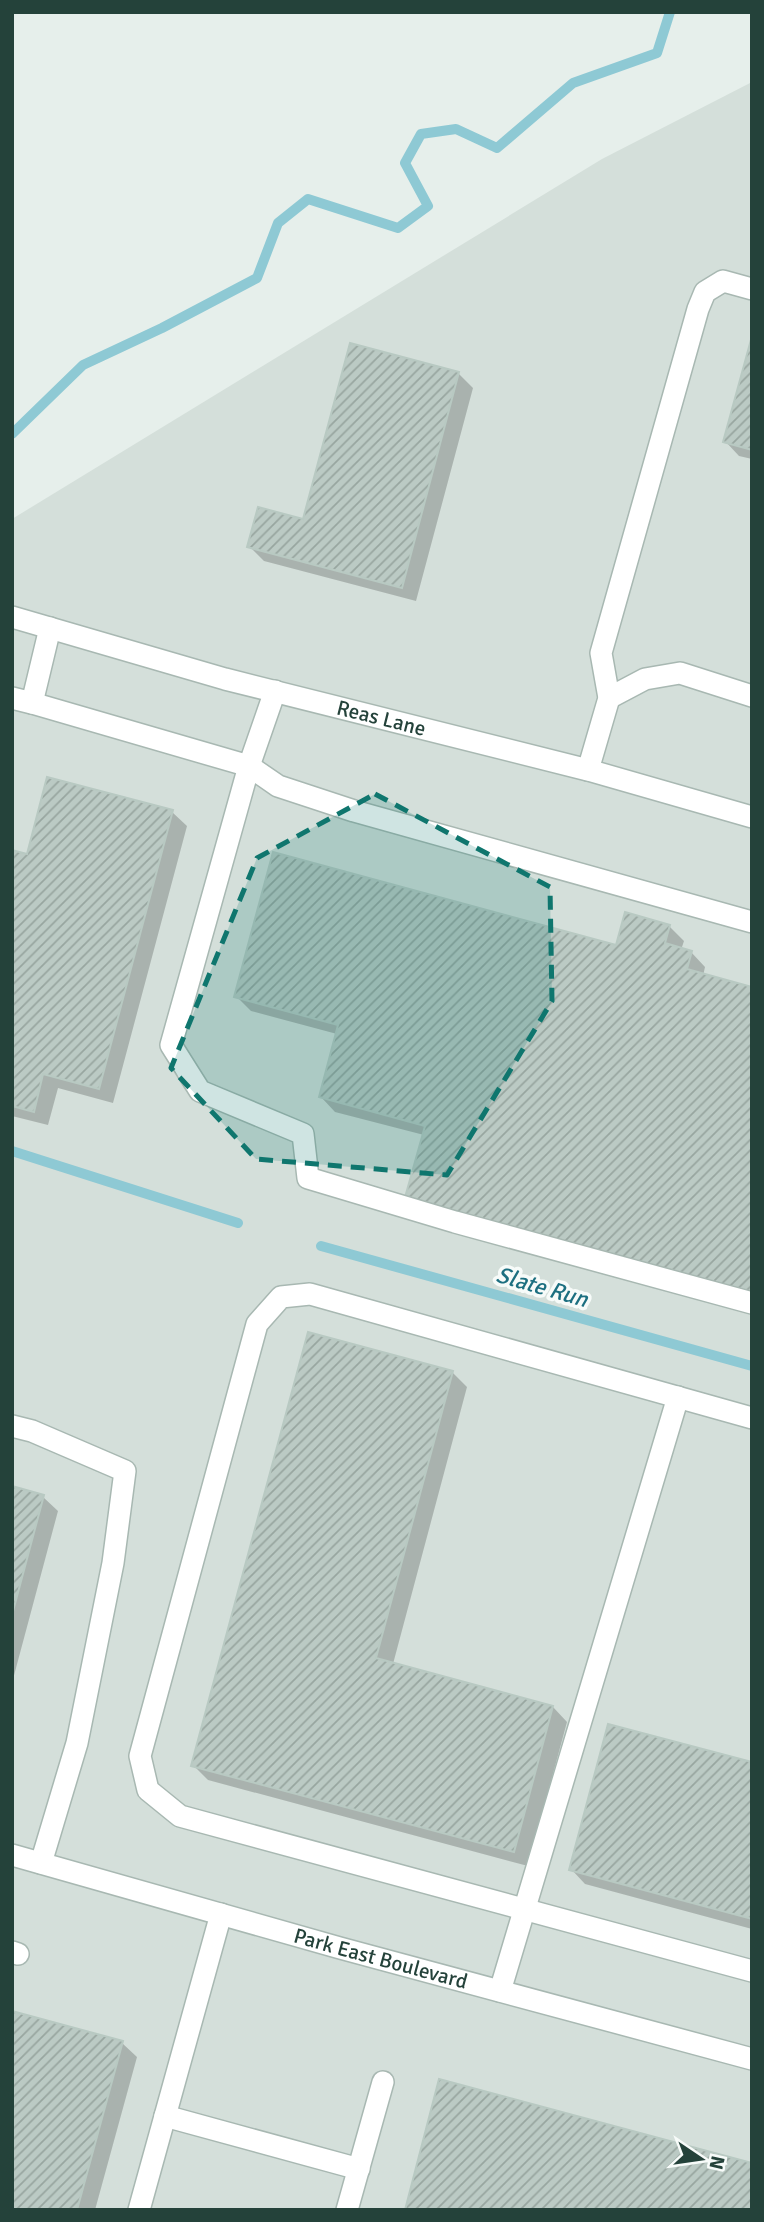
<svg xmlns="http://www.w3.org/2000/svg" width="764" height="2222" font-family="Signika,sans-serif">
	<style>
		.built { fill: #d4dfda }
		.shadow { fill: #0003 }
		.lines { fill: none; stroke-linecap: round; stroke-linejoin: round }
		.stream { stroke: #8ec9d4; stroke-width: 10 }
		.building { fill: url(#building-hatch); stroke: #b8c9c2; stroke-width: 2 }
		.minor-casing { stroke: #a8b8b2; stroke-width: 24 }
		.minor { stroke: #fff; stroke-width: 21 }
		.marked { fill: #0f766e; fill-opacity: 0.2; stroke: #0f766e; stroke-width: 5; stroke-dasharray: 14 9; stroke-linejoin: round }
		.labels { text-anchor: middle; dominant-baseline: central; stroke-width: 7; stroke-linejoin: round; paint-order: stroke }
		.street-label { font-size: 21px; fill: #24423a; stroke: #f7fbf9 }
		.water-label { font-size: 23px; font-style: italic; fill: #1c6f80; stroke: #f7fbf9 }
	</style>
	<defs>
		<pattern id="building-hatch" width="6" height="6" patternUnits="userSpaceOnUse" patternTransform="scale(1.75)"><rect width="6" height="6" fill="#bbcac4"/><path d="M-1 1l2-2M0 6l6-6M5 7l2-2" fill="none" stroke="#98a6a0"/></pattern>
	</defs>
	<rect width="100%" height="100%" fill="#e6efeb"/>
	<!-- built -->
	<path class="built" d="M752 82V2210H12V519L602 159Z"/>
	<!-- shadow -->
	<path class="shadow" d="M752 342V459L739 456 725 441Z
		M459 374 473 388 416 601 264 561 249 546 304 521Z
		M172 812 187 826 113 1103 58 1088 48 1125 12 1116V852L28 856Z
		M669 926 684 941 681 950 691 952 705 967 703 976 424 1135 335 1112 321 1097 337 1034 251 1011 236 996 617 947Z
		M452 1372 467 1387 393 1664 553 1707 567 1722 528 1866 208 1780 193 1765Z
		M12 1488 43 1497 58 1511 12 1683Z
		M752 1764V1929L585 1884 571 1869Z
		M122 2043 137 2057 95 2210H12Z"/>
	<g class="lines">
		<!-- stream -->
		<path class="stream" d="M12 434 83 365 162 328 257 278 278 223 308 199 398 228 428 206 405 163 421 134 456 129 497 148 573 83 657 53 670 12
			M12 1151 238 1223
			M321 1246 752 1366"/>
	</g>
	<!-- building -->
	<path class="building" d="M752 336V450L723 442Z
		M350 343 459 372 402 588 247 547 258 507 303 519Z
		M47 777 173 810 99 1089 43 1074 34 1112 12 1106V850L27 854Z
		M273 852 616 945 625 912 670 925 665 943 692 951 687 969 752 987V1295L404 1201 425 1126 319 1097 338 1025 234 997Z
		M308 1332 453 1371 376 1658 553 1706 514 1852 191 1766Z
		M12 1486 44 1495 12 1615Z
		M608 1724 752 1762V1919L569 1870Z
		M12 2011 123 2041 77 2210H12Z
		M439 2079 752 2163V2210H405Z"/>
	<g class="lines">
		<!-- minor casing -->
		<g class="minor-casing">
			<g id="minor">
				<path id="s1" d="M12 617 225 679 588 770 752 817"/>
				<path d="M12 698 32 703 50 628"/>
				<path d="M609 698 645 679 680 673 752 696"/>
				<path d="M32 703 249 766 275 691"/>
				<path d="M588 770 609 698 601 653 698 309 705 292 723 281 752 289"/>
				<path d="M752 922 354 811 278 786 249 766 171 1045 200 1091 303 1134 308 1178 455 1222 752 1303"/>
				<path d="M752 1418 310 1294 281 1297 257 1324 140 1756 148 1790 180 1816 752 1971"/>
				<path d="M12 1426 32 1431 125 1471 113 1563 77 1743 41 1863"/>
				<path id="s2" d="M12 1855 340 1948 752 2059"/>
				<path d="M12 1952 18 1954"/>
				<path d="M500 1991 678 1397"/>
				<path d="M165 2116 359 2169"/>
				<path d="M139 2210 221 1914"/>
				<path d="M347 2210 383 2082"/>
			</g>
		</g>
		<!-- minor -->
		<use href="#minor" class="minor"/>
	</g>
	<!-- marked area -->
	<path class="marked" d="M375 794 550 887 552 1001 447 1175 256 1159 171 1068 257 858Z"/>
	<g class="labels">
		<!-- street labels -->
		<g class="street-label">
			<text stroke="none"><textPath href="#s1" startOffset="383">Reas Lane</textPath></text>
			<text stroke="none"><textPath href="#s2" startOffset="383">Park East Boulevard</textPath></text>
		</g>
		<!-- water labels -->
		<g class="water-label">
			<text transform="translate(542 1287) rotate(16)">Slate Run</text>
		</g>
	</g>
	<!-- border -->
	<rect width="764" height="2222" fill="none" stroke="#24423a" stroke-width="28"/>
	<!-- north arrow -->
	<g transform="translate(701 2159) rotate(103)" stroke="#f7fbf9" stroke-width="5" paint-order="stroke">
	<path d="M0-5L12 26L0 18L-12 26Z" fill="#24423a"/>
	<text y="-10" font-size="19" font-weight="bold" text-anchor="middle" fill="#24423a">N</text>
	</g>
</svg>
